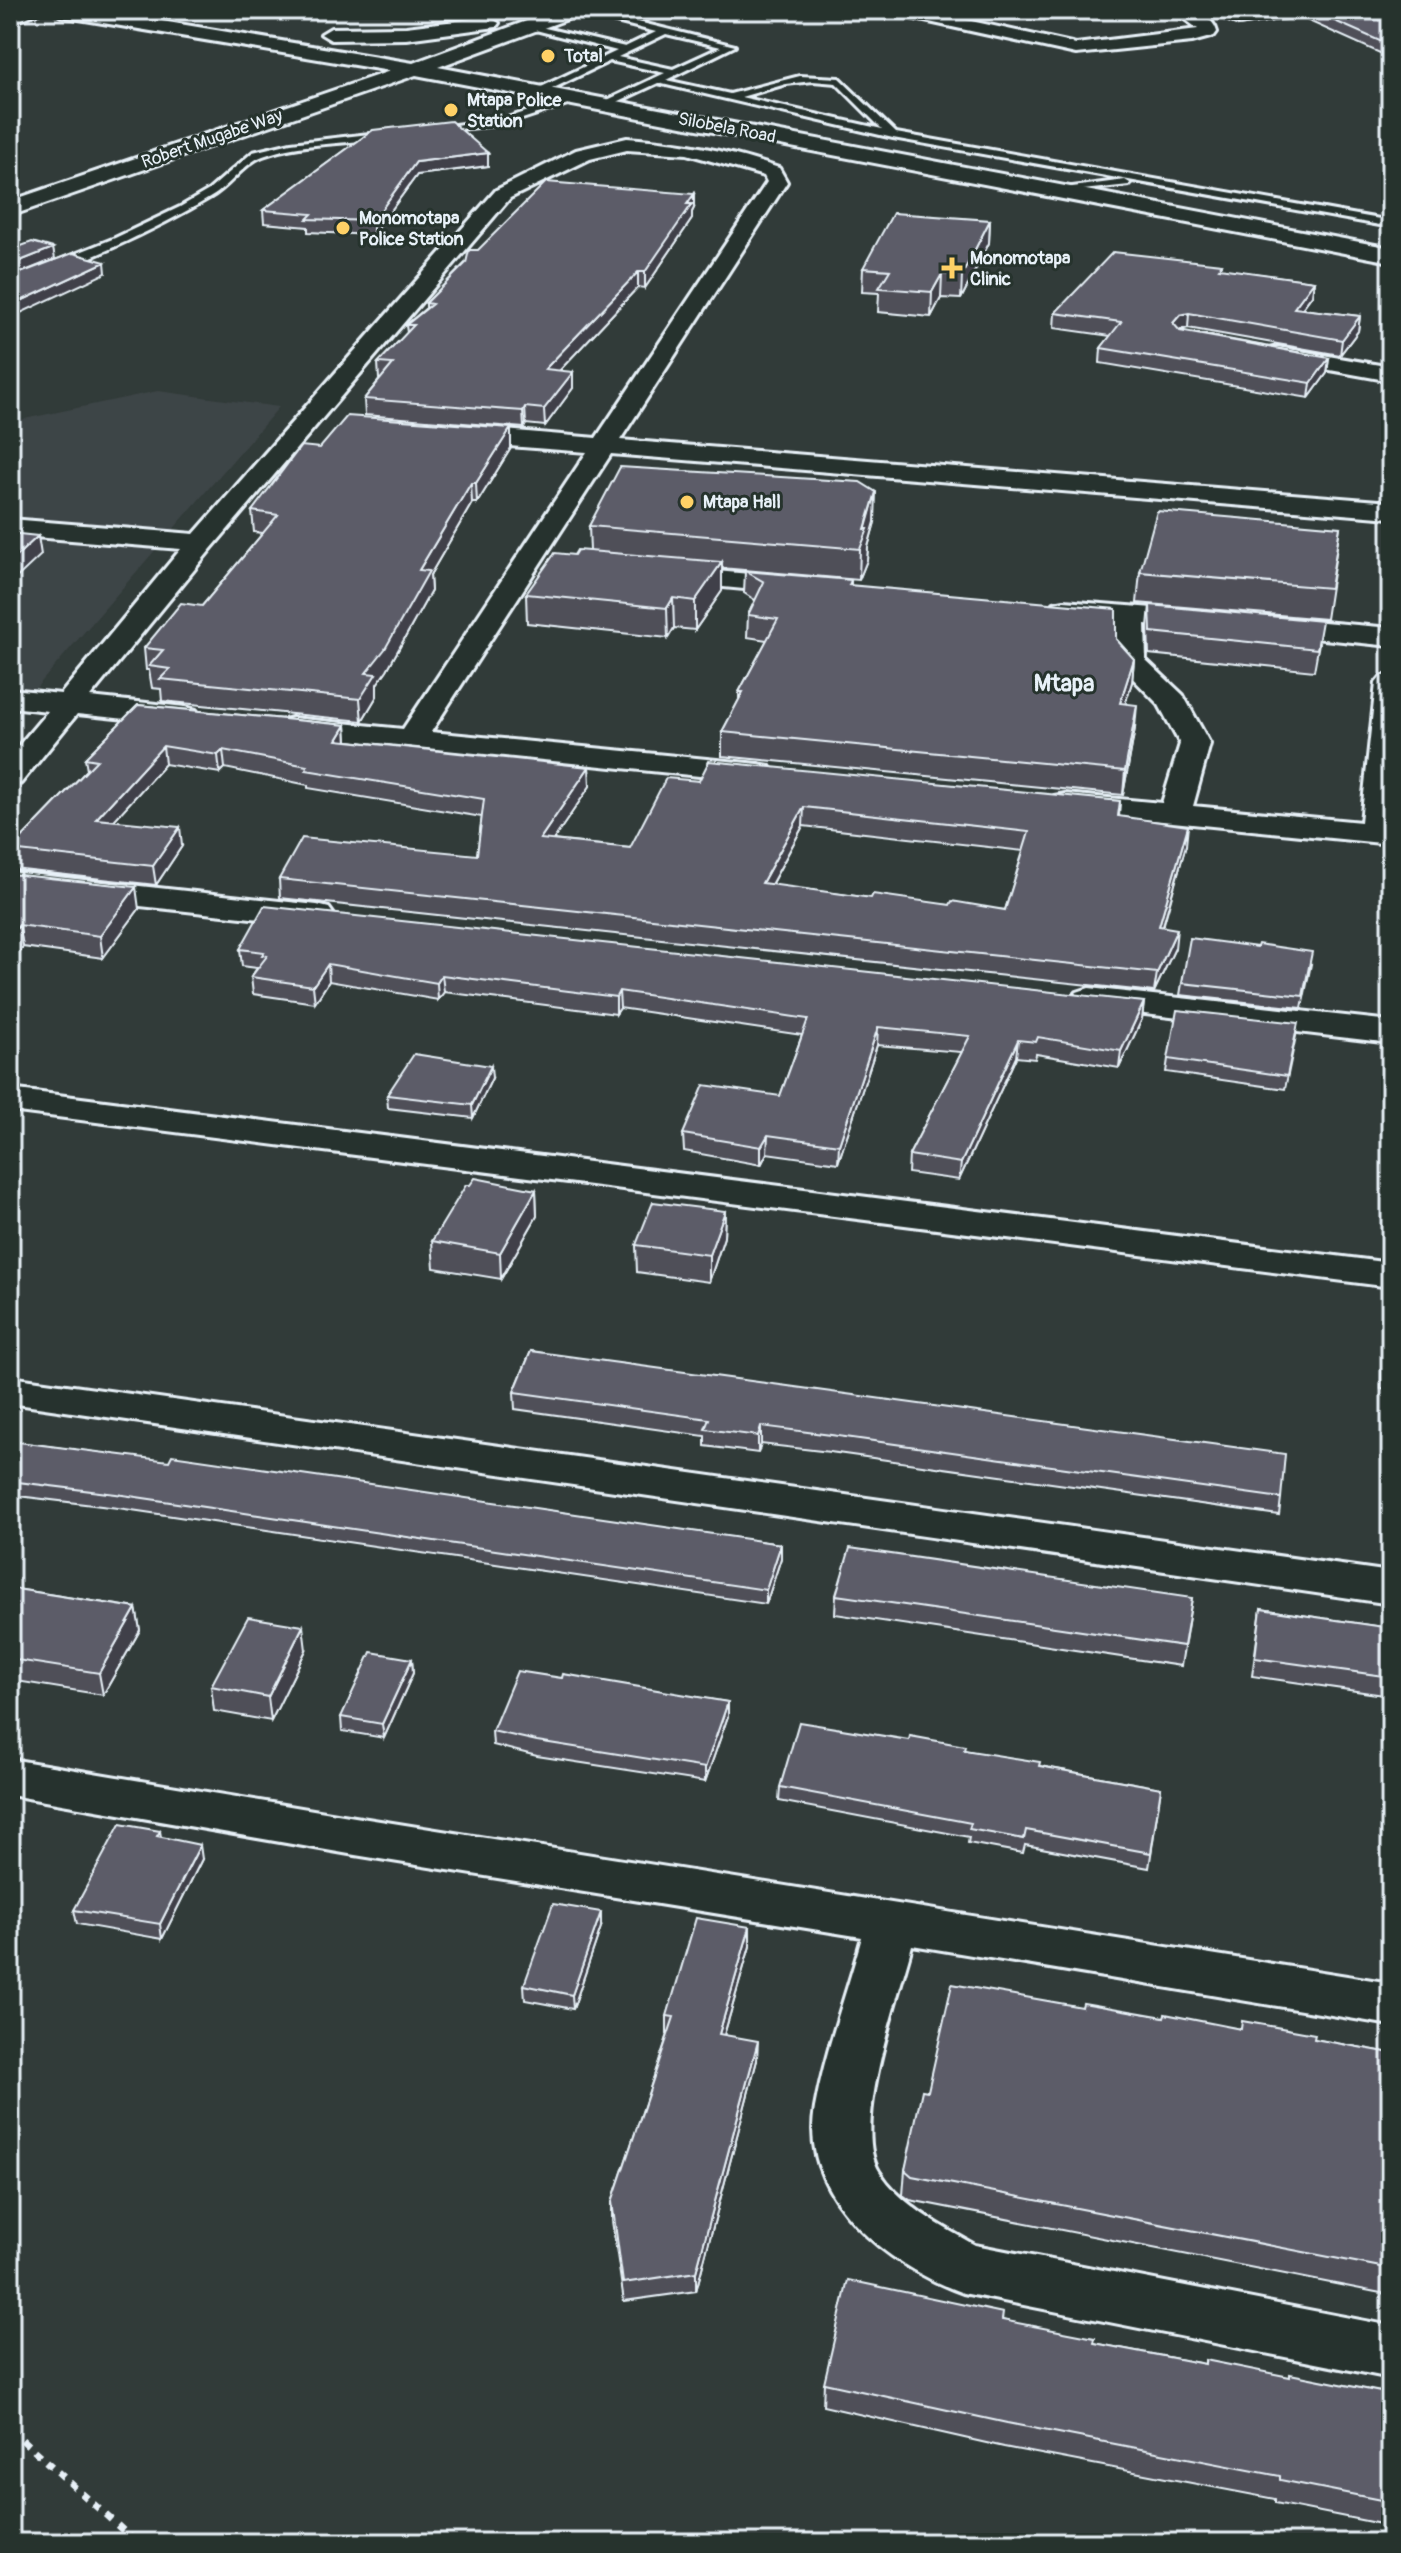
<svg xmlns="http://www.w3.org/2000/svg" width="1401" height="2553" font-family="Pangolin,sans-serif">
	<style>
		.built { fill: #3e4547 }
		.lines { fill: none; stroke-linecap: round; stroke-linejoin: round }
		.lane-casing { stroke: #e8f1f8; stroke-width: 6 }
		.street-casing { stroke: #e8f1f8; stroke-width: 6 }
		.secondary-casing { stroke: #e8f1f8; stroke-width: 6 }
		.path { stroke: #e8f1f8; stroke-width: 7; stroke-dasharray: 8 8; stroke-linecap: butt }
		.lane { fill: #26332d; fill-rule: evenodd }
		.street { fill: #26332d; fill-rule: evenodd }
		.secondary { fill: #26332d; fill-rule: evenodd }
		.wall { fill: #4f4f59; stroke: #e8f1f8; stroke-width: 2; fill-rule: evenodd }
		.shaded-wall { fill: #404049; stroke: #e8f1f8; stroke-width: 2 }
		.building { fill: #5c5c68; stroke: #e8f1f8; stroke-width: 2; fill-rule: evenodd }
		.poi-dot { fill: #ffd166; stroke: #26332d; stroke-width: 3 }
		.labels { text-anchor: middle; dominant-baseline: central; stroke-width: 6; stroke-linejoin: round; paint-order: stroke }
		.far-poi-label { font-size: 18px; font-weight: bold; fill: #e8f1f8; stroke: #26332d; text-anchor: start }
		.far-street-label { font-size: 18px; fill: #e8f1f8; stroke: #26332d }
		.far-district-label { font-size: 24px; font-weight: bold; fill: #e8f1f8; stroke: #26332d }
	</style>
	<rect width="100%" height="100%" fill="#313b39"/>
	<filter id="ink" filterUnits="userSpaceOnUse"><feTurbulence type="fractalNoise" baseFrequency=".0125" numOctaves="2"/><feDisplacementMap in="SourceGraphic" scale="16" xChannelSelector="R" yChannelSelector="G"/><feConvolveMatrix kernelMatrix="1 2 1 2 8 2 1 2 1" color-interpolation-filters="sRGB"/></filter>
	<g filter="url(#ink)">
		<!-- built -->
		<path class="built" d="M158 391 279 407 10 718V422Z"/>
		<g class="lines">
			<!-- lane casing -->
			<g class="lane-casing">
				<path id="lane" d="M33 10H45L10 24V18Z
					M569 10H584L628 20 629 17 683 10 634 21 735 46 666 80 730 94 800 76 839 78 896 133 1391 221V227L893 138 658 83 604 108 601 103 665 73 610 61 541 94H535V90L617 51 528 28V24L625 47 656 32ZM666 34 721 47 673 69 618 57ZM813 81 836 83 882 129 741 97 786 84Z
					M574 96 577 101 507 124 430 132 425 129 507 118Z
					M387 132 390 137C349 145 303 141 263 156 244 163 229 187 211 197 154 231 73 268 10 287V280L115 238 180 207 209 190 253 152 291 143Z
					M1125 180 1130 183 1129 185 1055 193 1050 190Z"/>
			</g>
			<!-- street casing -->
			<g class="street-casing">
				<path id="street" d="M888 10H921L1076 44 1198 29 1173 10C1190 10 1212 13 1217 32L1214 36 1192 42 1076 54 897 15Z
					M627 138C684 142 725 150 779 168L787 182 620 440 1391 502V518L611 454 431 732 758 764 769 766 774 773 769 780 758 782 281 733 277 727 281 721 292 718 403 729 587 452 458 442 449 439 445 434 449 429 458 426 596 438 767 182 764 176 687 154 627 150 590 159 510 198 211 549 90 697 185 707 196 710 200 716 196 722 185 725 77 714 21 783 10 785V756L48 711 10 707V689L61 694 181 549 10 535V519L194 534 496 190 576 150Z
					M1277 347 1391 367V381L1269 359 1265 354 1269 349Z
					M670 567 797 578 807 580 811 586 807 592 797 594 660 581 656 575 660 569Z
					M1064 601 1204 612 1214 615 1218 621 1214 627 1204 630 1145 624 1146 660 1183 695 1210 744 1193 806 1361 822 1376 683 1381 677 1391 674V844L1054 810 1049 803 1054 796 1065 794 1162 803 1180 744 1159 705 1117 662V622L1054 615 1050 609 1054 603Z
					M1267 617 1391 628V646L1257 632 1253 626 1257 620Z
					M10 872 317 905 329 908 334 915 329 922 317 925 10 892Z
					M1089 988 1391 1021V1043L1077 1006 1071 999 1077 992Z
					M10 1089 1391 1263V1287L10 1111Z
					M10 1377 1391 1572V1604L10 1403Z
					M10 1759 355 1817 1391 1983V2025L912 1945C899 1996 851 2127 879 2171 900 2205 941 2226 975 2245L1391 2326V2378L963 2293C889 2266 799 2198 815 2108 825 2051 847 1993 862 1937L355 1855 10 1795Z"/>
			</g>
			<!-- secondary casing -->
			<g class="secondary-casing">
				<path id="secondary" d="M51 10H96L413 63 556 10H584L581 14 438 67 1391 248V262L416 75 10 216V201L390 71 61 16Z
					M489 17 499 23 496 27 406 39 331 40 321 34 331 28 406 27Z"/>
			</g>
			<!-- path -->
			<path class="path" d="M10 2429 137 2543"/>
			<!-- lane -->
			<use href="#lane" class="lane"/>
			<!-- street -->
			<use href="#street" class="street"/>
			<!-- secondary -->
			<use href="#secondary" class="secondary"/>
		</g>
		<!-- wall -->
		<path class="wall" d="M1198 10H1391V58L1300 17 1238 26Z
			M373 130 488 166 417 175 373 235 308 232V227L264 223 263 210Z
			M694 208 692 212V219L645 288 638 287 559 371 573 388 545 426 526 424 524 428 365 415 364 399 380 379H379L378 363 407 333 406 325 426 308V303L478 250Z
			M990 220 989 243 961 299 941 298 931 317 878 312 879 293 862 292 863 268Z
			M1221 269 1314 281 1312 295 1302 309 1360 316 1358 331 1340 355 1188 328 1179 330 1329 358 1327 373 1309 398 1100 363 1101 348 1111 336 1054 328 1055 313Z
			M320 448H511L477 503H472L430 575 431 591 387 670 377 684V696L362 721 162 701 161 689 152 688 149 670H146L144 648 202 606 263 533 254 532 252 511Z
			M875 522 868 547 867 560 859 580 722 568V591L695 630 674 628 668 638 527 623 526 594 574 555 590 551 589 526Z
			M1340 527 1326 619 1137 603 1140 572Z
			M745 571 851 580V586L1116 639 1134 659 1132 682 1125 704 1135 728 1123 795 722 756V732L739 700V692L767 640 747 637 748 615 755 600 744 593Z
			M1150 605 1319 643 1314 671 1149 654 1148 627Z
			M138 705 346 725 347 741 589 767 590 786 553 840 630 848 699 781 1120 801 1119 817 1186 845 1163 927 1175 948 1154 992 280 898 279 879 477 855 482 817 308 788V785L225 768 220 773 165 764 114 820 182 846 156 885 13 869 10 850 87 770 85 758ZM803 826 1024 851 1005 910 871 898 771 885Z
			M10 874 139 909 103 958 23 947Z
			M240 949 1144 1002 1142 1019 1119 1068 1036 1054 1035 1059 1016 1057 959 1180 908 1173 909 1155 962 1052 877 1045 838 1163 767 1153 761 1165 684 1151 683 1134 780 1096 802 1035 620 1008 616 1014 444 992 438 1000 329 981 315 1003 253 994 251 977 257 968 242 966Z
			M1311 964 1302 1008 1180 995 1182 983Z
			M1296 1036 1285 1089 1166 1072 1168 1059Z
			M492 1078 473 1118 388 1108 387 1095Z
			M470 1185 536 1190 537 1216 501 1279 434 1268 432 1241Z
			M725 1211 724 1237 709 1282 637 1272 636 1245Z
			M1387 1320 1391 1321V1391L1381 1389 1383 1344Z
			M531 1351 1281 1498 1279 1515 830 1452 761 1444 758 1453 705 1446V1436L515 1409 514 1392Z
			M10 1441 781 1544V1558L766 1604 118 1508 10 1495Z
			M10 1588 136 1608 140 1630 103 1695 10 1680Z
			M836 1595 1192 1598 1181 1666 835 1614Z
			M1261 1609 1391 1628V1696L1252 1676Z
			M306 1650 271 1721 214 1711 211 1686Z
			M412 1659 413 1673 384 1738 342 1731 341 1717Z
			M562 1678 728 1702V1716L705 1782 537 1756 493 1745 492 1731Z
			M964 1750 1040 1766 1161 1788 1149 1868 1025 1845 1023 1853 968 1843 969 1837 779 1801 780 1787Z
			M160 1831 161 1837 202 1859 162 1939 77 1924 74 1910Z
			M601 1927 573 2009 525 2000 524 1985Z
			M750 1946 724 2035 757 2060 696 2291 624 2301 612 2221V2202L668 2034H667V2016Z
			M1082 2007 1314 2039 1391 2053V2295L910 2200 903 2195 905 2170 928 2091Z
			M1002 2320 1094 2343 1204 2364 1386 2393 1391 2392V2526L1275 2503V2499L1004 2447 823 2406 824 2383Z"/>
		<!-- shaded-wall -->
		<path class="shaded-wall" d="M1274 10H1301L1300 17 1238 26 1239 15Z
			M488 153V166L417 175 373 235V221L416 162Z
			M694 194V208L692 212V219L645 288V272Z
			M990 220 989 243 961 299 962 275Z
			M53 248 55 259 10 277V265Z
			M105 262 106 273 10 318V306Z
			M638 272V287L545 386V369Z
			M942 274 941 298 931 317 932 292Z
			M1314 281 1312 295 1292 322 1294 308Z
			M1189 313 1188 328 1178 330 1173 323 1180 315Z
			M1360 316 1358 331 1340 355 1342 340Z
			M1329 358 1327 373 1309 398 1311 383Z
			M573 372V388L545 426 544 409Z
			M525 407 526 424 524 428 523 411Z
			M511 428V448L477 503 476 483Z
			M471 483 472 503 430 575 431 591 387 670 377 684V696L362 721 360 699 366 673 419 570Z
			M876 492 875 522 868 547 867 560 859 580 860 549Z
			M38 536 41 555 10 584V562Z
			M722 562V591L695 630V601Z
			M673 598 674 628 668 638 667 608Z
			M1134 659 1132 682 1118 727 1120 703Z
			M1137 705 1135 728 1123 795 1125 771Z
			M346 725 347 744 337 740Z
			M163 746 165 764 98 838 96 819Z
			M223 750 225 768 220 773 218 755Z
			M589 767 590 786 541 858 540 839Z
			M804 807 803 826 761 903 762 883Z
			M1188 826 1186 845 1157 946 1159 926Z
			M180 827 182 846 156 885 153 866Z
			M136 887 139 909 103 958 100 936Z
			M19 925 23 947 10 964V937Z
			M1177 929 1175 948 1154 992 1157 973Z
			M328 964 329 981 315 1003 313 986Z
			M442 975 444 992 438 1000 437 983Z
			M619 991 620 1008 616 1014V997Z
			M1144 1002 1142 1019 1119 1068 1121 1051Z
			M878 1027 877 1045 838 1163 839 1145Z
			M1018 1040 1016 1057 959 1180 961 1163Z
			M491 1066 492 1078 473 1118 472 1105Z
			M768 1135 767 1153 761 1165V1147Z
			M536 1190 537 1216 501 1279 500 1253Z
			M725 1211 724 1237 709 1282V1255Z
			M761 1426V1444L758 1453V1436Z
			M781 1544V1558L766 1604V1590Z
			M136 1608 140 1630 103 1695 99 1673Z
			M303 1626 306 1650 271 1721 268 1697Z
			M412 1659 413 1673 384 1738 382 1724Z
			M728 1702V1716L705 1782V1768Z
			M200 1845 202 1859 162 1939 160 1924Z
			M601 1912V1927L573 2009 572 1995Z
			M750 1927V1946L719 2052V2034Z
			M758 2041 757 2060 696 2291V2272Z"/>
		<!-- building -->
		<path class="building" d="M1226 10H1274L1239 15Z
			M1310 10H1391V46Z
			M451 121 488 153 416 162 373 221 307 219 312 214 263 210 373 130Z
			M546 182 694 194 687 204H692L645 272H638L545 369 573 372 544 409 525 407 523 411 364 399 393 364 378 363 414 325H406L432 304 426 303 466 263 469 250H478Z
			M893 213 990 220 962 275 942 274 932 292 879 288 890 270 863 268Z
			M32 242 53 248 10 265V250Z
			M1113 252 1222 264 1219 268 1314 281 1294 308 1360 316 1342 340 1189 313 1180 315 1173 323 1180 331 1329 358 1311 383 1101 348 1121 322 1055 313Z
			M73 253 105 262 10 306V277Z
			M347 416 511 428 476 483H471L419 570 429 571 385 649 366 673 376 674 360 699 160 679 170 669 149 666 163 650 144 648 181 603 202 606 278 515 252 511 301 446 320 448Z
			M620 467 860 482 876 492 865 529H868L860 549 589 526Z
			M1157 511 1340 527 1330 588 1140 572Z
			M10 533 38 536 10 562Z
			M577 550 722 562 695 601 673 598 667 608 526 594 555 553 574 555Z
			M745 571 851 580 849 585 1116 609V639L1134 659 1120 703 1137 705 1125 771 722 732 743 692H739L778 619 748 615 764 582Z
			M1150 605 1322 621 1317 649 1151 632Z
			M138 705 346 725 337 740 589 767 540 839 630 848 666 778 699 781 709 761 1120 801 1118 816 1188 826 1159 926 1177 929 1157 973 279 879 302 838 477 855 484 799 306 770 307 766 223 750 218 755 163 746 96 819 180 827 153 866 10 850 97 760 85 758ZM804 807 1029 832 1005 910 952 901 950 905 873 894 871 898 762 883Z
			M10 874 136 887 100 936 19 925 10 937Z
			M264 906 1144 1002 1121 1051 1038 1037 1036 1042 1018 1040 961 1163 909 1155 970 1036 878 1027 839 1145 768 1135 761 1147 683 1134 704 1085 780 1096 808 1019 619 991 616 997 442 975 437 983 328 964 313 986 251 977 267 956 262 955 264 952 240 949Z
			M1190 938 1257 947 1258 944 1312 952 1303 996 1182 983Z
			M1177 1010 1298 1023 1287 1076 1168 1059Z
			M414 1054 491 1066 472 1105 387 1095Z
			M475 1178 536 1190 500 1253 432 1241 466 1185H470Z
			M653 1202 725 1211 709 1255 636 1245Z
			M1387 1320 1391 1321V1366L1385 1365Z
			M531 1351 1285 1454 1281 1498 831 1435 761 1426 758 1436 705 1429 709 1419 514 1392Z
			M10 1441 169 1461 172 1455 781 1544 766 1590 116 1494 10 1481Z
			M850 1548 1192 1598 1184 1646 836 1595Z
			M10 1588 136 1608 99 1673 10 1659Z
			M1261 1609 1391 1628V1677L1255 1658Z
			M248 1617 303 1626 268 1697 211 1686Z
			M371 1652 412 1659 382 1724 341 1717Z
			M517 1671 562 1678 563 1674 728 1702 705 1768 537 1741 492 1731Z
			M799 1722 909 1740 910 1736 965 1746 964 1750 1040 1762 1039 1766 1161 1788 1151 1853 1026 1830 1024 1839 969 1829 971 1823 780 1787Z
			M120 1824 160 1831 157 1836 200 1845 160 1924 74 1910Z
			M553 1904 601 1912 572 1995 524 1985Z
			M696 1918 750 1927 719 2034 758 2041 696 2272 623 2283 612 2202 674 2017 667 2016Z
			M952 1984 1082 2007 1083 2003 1164 2017 1165 2014 1241 2029 1242 2021 1315 2034 1314 2039 1391 2053V2269L912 2176 905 2170 922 2090 928 2091Z
			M848 2280 1003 2313 1002 2320 1095 2338 1094 2343 1205 2364V2360L1290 2377V2374L1386 2393 1387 2391 1391 2392V2502L1280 2480V2476L1007 2423 824 2383Z"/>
	</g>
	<!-- markers -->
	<g class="poi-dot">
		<circle cx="548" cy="56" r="8"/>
		<circle cx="451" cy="110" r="8"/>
		<circle cx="343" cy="228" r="8"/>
		<path d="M948 256h8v8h8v8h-8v8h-8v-8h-8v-8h8z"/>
		<circle cx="687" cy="502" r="8"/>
	</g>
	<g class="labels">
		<!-- far-poi labels -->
		<g class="far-poi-label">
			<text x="564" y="56">Total</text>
			<text x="467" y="100">Mtapa Police<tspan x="467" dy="21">Station</tspan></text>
			<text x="359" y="218">Monomotapa<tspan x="359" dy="21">Police Station</tspan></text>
			<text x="970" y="258">Monomotapa<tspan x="970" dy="21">Clinic</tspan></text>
			<text x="703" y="502">Mtapa Hall</text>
		</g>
		<!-- far-street labels -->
		<g class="far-street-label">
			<text transform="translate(727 128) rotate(11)">Silobela Road</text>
			<text transform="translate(212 139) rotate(-19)">Robert Mugabe Way</text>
		</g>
		<!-- far-district labels -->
		<g class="far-district-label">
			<text x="1064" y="683">Mtapa</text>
		</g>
	</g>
	<!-- margin -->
	<rect width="1401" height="2553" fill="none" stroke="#26332d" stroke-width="40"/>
	<rect x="20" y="20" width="1361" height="2513" fill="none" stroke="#e8f1f8" stroke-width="3" filter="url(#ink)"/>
</svg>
